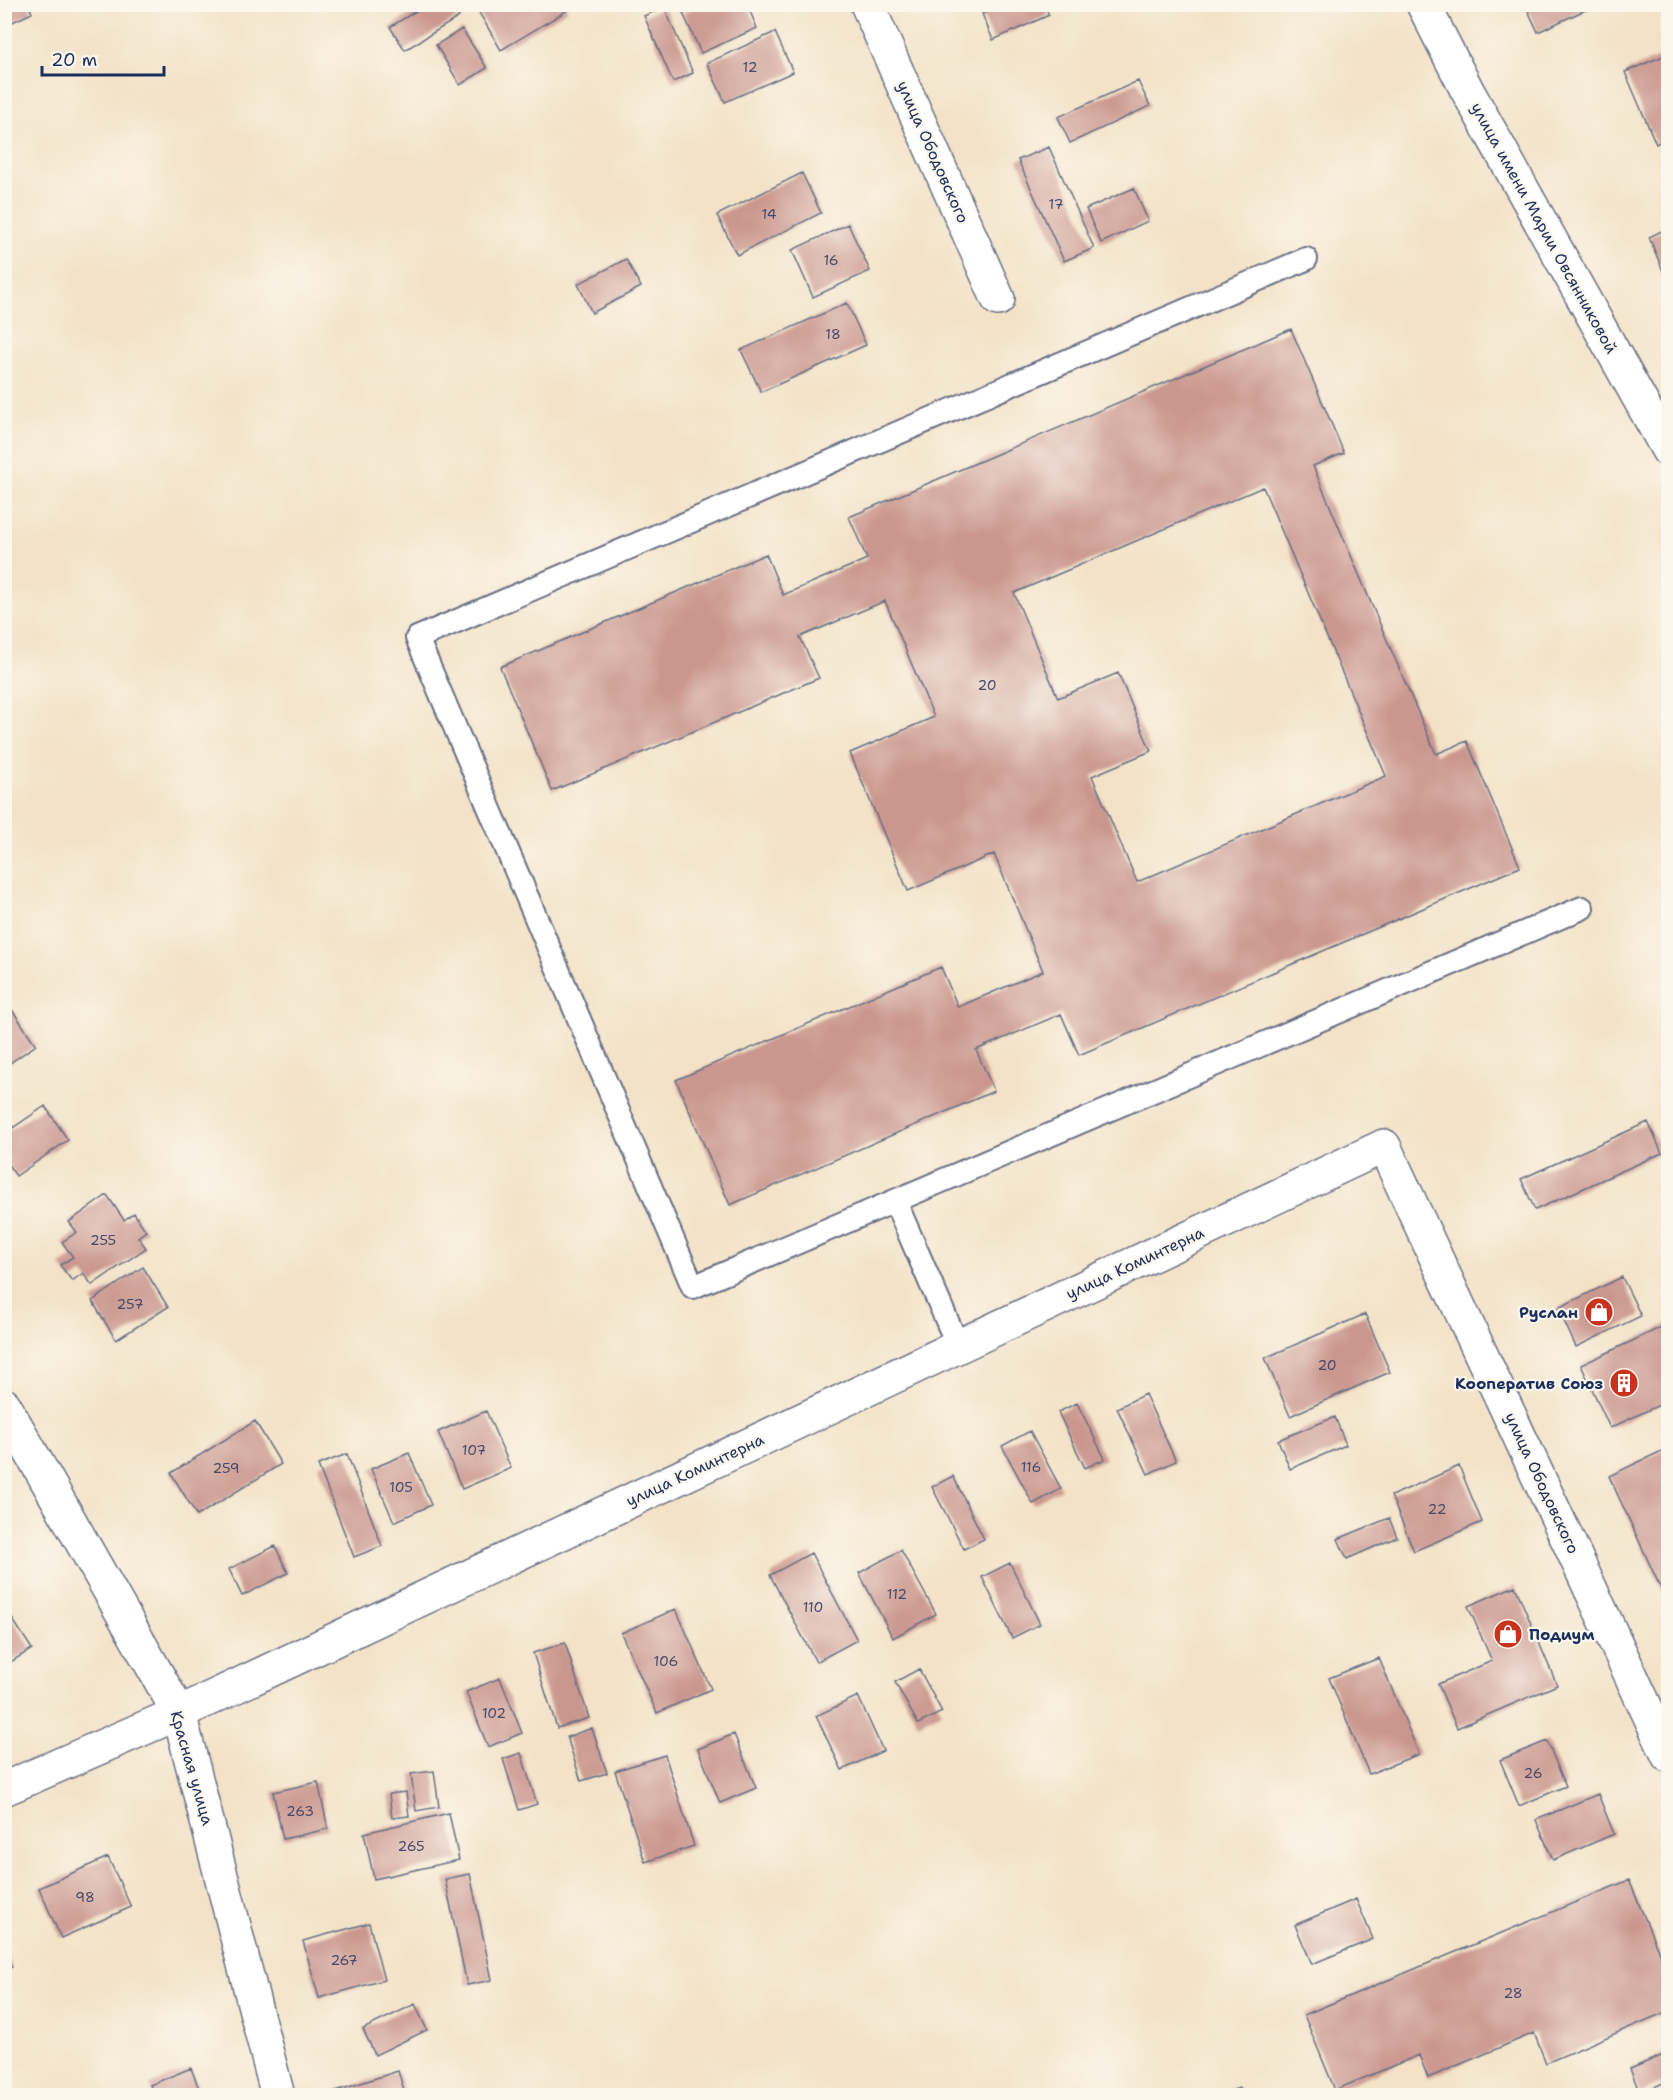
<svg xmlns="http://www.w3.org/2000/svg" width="1673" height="2100" font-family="'Shantell Sans',sans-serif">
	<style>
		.building { fill: #ca978e; fill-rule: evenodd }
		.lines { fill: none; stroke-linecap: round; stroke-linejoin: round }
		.service-casing { stroke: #676e83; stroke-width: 26 }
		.minor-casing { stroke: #676e83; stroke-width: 36 }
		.tertiary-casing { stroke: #676e83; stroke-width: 36 }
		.secondary-casing { stroke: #676e83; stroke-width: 36 }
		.service { stroke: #fff; stroke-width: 22 }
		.minor { stroke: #fff; stroke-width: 33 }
		.tertiary { stroke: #fff; stroke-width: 33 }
		.secondary { stroke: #fff; stroke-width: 33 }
		.labels { text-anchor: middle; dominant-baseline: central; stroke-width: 4.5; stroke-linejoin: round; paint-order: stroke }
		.number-label { font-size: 14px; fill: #47496a }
		.street-label { font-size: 16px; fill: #1b2f5e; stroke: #fbf7ec }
		.poi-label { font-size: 16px; font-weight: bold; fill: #1b2f5e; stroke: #fbf7ec; text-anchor: end }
	</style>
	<rect width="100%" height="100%" fill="#fbf7ec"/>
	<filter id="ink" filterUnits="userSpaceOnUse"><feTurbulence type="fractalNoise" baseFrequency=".0167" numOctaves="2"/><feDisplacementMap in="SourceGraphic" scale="12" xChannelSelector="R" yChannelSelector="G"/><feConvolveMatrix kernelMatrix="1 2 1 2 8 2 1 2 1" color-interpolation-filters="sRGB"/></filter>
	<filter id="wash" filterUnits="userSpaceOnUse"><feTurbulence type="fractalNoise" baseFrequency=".008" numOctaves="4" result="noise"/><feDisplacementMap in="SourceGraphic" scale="24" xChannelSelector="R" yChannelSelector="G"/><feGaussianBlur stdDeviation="1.35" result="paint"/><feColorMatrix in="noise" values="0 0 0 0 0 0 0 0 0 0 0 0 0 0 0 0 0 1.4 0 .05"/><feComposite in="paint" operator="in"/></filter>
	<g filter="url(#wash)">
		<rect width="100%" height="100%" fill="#f3e2c7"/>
		<g id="blocks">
			<!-- building -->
			<path class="building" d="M4 4H28L32 13 4 26Z
				M427 4H451L459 17 405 50 390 27Z
				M474 4H564L568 10 501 50Z
				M702 4H747L757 28 701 53 683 13Z
				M1004 4H1044L1049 15 993 40 982 14Z
				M1525 4H1598L1538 32Z
				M664 7 693 73 673 82 644 16Z
				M462 29 487 68 460 85 436 45Z
				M775 32 793 72 725 102 707 63Z
				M1668 54V138L1656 144 1625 72Z
				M1138 81 1150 106 1070 143 1058 117Z
				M1668 146V165L1662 148Z
				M1049 147 1094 248 1064 261 1018 160Z
				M802 173 821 213 737 255 717 215Z
				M1134 188 1148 221 1101 243 1086 209Z
				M848 224 870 271 813 297 792 250Z
				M1668 228V283L1649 237Z
				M626 259 641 287 592 313 578 284Z
				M847 303 866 345 761 392 741 350Z
				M1291 329 1344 453 1313 466 1374 610 1436 754 1467 741 1520 867 1079 1055 1061 1014 976 1050 994 1091 730 1205 676 1080 941 967 958 1007 1043 971 994 854 908 891 850 753 934 717 885 601 800 637 819 678 552 791 500 667 766 554 783 595 867 559 849 517ZM1263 487 1386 776 1137 882 1092 776 1151 751 1118 673 1058 698 1014 593Z
				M8 1004 36 1045 4 1067V1006Z
				M45 1106 68 1140 16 1176 4 1159V1134Z
				M1648 1122 1662 1153 1535 1210 1521 1179Z
				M107 1195 124 1220 134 1213 146 1231 138 1237 146 1248 92 1285 83 1273 72 1281 60 1265 73 1257 62 1242 77 1232 69 1222Z
				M143 1267 168 1307 116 1340 92 1301Z
				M1622 1277 1641 1316 1576 1347 1558 1308Z
				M1365 1314 1390 1372 1290 1416 1265 1358Z
				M1668 1324V1401L1610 1428 1581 1365Z
				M1145 1394 1176 1461 1148 1474 1117 1408Z
				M1077 1403 1105 1459 1085 1468 1058 1412Z
				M486 1411 511 1468 462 1489 438 1432Z
				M1335 1417 1346 1445 1290 1469 1278 1440Z
				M255 1421 281 1464 197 1516 171 1473Z
				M1030 1431 1061 1489 1033 1504 1002 1446Z
				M1668 1448V1604L1609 1476Z
				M409 1453 431 1505 394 1522 371 1469Z
				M347 1454 382 1546 354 1557 318 1465Z
				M1459 1466 1482 1522 1414 1551 1391 1496Z
				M953 1476 984 1539 964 1549 932 1487Z
				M1389 1518 1397 1537 1347 1559 1338 1539Z
				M275 1546 288 1573 242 1596 229 1569Z
				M901 1550 936 1614 893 1638 859 1573Z
				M811 1553 857 1640 816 1662 770 1575Z
				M1010 1563 1040 1624 1012 1638 982 1577Z
				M1515 1586 1557 1685 1457 1728 1438 1684 1492 1661 1468 1606Z
				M4 1606 32 1649 4 1666Z
				M676 1609 711 1689 657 1713 621 1633Z
				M565 1643 589 1718 557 1728 533 1653Z
				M1379 1658 1419 1754 1369 1774 1329 1678Z
				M919 1669 942 1712 918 1724 895 1682Z
				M500 1678 522 1733 488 1747 466 1692Z
				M858 1696 883 1751 842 1770 816 1716Z
				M592 1728 607 1773 581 1781 567 1737Z
				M734 1734 756 1788 720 1803 698 1749Z
				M1547 1741 1566 1786 1519 1806 1500 1760Z
				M521 1753 537 1804 519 1810 503 1759Z
				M665 1755 694 1846 645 1862 615 1771Z
				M434 1771 439 1807 416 1811 411 1774Z
				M318 1782 328 1829 283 1839 273 1792Z
				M406 1792 409 1816 392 1818 389 1794Z
				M1598 1794 1614 1834 1553 1860 1536 1820Z
				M449 1813 459 1860 374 1879 364 1833Z
				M108 1857 131 1907 61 1938 39 1888Z
				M470 1874 492 1980 467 1985 445 1879Z
				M1629 1880 1668 1974V2011L1546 2063 1534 2033 1428 2078 1419 2055 1335 2090 1304 2015Z
				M1356 1899 1373 1939 1312 1964 1295 1925Z
				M369 1923 384 1980 319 1998 303 1941Z
				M4 1949 12 1967 4 1970Z
				M415 2004 427 2030 375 2055 363 2029Z
				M1668 2053V2081L1640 2093 1630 2069Z
				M191 2068 201 2094 154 2096 150 2085Z
				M398 2071 406 2096H334L333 2092Z
				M1239 2088 1242 2096H1219V2095Z"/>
		</g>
	</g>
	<g filter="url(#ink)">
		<use href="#blocks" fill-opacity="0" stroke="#676e83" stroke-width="1.5"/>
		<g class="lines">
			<!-- service casing -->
			<g class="service-casing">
				<path id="service" d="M1306 259 417 638 693 1287 1582 908
					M895 1201 958 1346"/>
			</g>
			<!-- minor casing -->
			<g class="minor-casing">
				<path id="minor" d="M867 4 998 299
					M4 1789 179 1713 1384 1146 1668 1755"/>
			</g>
			<!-- tertiary casing -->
			<g class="tertiary-casing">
				<path id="tertiary" d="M1423 4 1467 90 1668 450"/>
			</g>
			<!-- secondary casing -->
			<g class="secondary-casing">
				<path id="secondary" d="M4 1405 179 1713 278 2096"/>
			</g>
			<!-- service -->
			<use href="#service" class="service"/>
			<!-- minor -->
			<use href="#minor" class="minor"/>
			<!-- tertiary -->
			<use href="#tertiary" class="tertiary"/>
			<!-- secondary -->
			<use href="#secondary" class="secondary"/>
		</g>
	</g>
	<!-- icons -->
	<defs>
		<g id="shop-disc" transform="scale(1.5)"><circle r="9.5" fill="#c8321e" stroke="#fbf7ec"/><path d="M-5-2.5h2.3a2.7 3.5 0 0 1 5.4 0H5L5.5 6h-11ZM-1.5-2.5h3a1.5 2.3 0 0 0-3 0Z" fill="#fff"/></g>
		<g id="building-disc" transform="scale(1.5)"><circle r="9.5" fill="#c8321e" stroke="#fbf7ec"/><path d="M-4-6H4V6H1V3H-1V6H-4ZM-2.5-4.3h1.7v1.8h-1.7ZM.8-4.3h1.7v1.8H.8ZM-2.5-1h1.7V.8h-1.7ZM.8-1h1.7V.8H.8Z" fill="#fff"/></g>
	</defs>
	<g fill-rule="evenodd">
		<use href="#shop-disc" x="1599" y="1312"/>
		<use href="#building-disc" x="1624" y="1383"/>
		<use href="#shop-disc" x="1508" y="1634"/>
	</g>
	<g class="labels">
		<!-- number labels -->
		<g class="number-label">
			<text x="750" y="67">12</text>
			<text x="1056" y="204">17</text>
			<text x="769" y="214">14</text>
			<text x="831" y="260">16</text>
			<text x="833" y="334">18</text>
			<text x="987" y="685">20</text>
			<text x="103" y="1240">255</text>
			<text x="130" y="1304">257</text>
			<text x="1327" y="1365">20</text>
			<text x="474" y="1450">107</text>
			<text x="1031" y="1467">116</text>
			<text x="226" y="1468">259</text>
			<text x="401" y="1487">105</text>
			<text x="1437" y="1509">22</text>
			<text x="897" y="1594">112</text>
			<text x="813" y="1607">110</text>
			<text x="666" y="1661">106</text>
			<text x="494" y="1713">102</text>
			<text x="1533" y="1773">26</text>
			<text x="300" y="1811">263</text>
			<text x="411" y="1846">265</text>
			<text x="85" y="1897">98</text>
			<text x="344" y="1960">267</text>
			<text x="1513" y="1993">28</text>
		</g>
		<!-- street labels -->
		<g class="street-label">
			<text transform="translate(933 152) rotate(66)">улица Ободовского</text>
			<text transform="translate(1544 228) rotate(61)">улица имени Марии Овсянниковой</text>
			<text transform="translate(1135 1263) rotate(-25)">улица Коминтерна</text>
			<text transform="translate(695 1470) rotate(-25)">улица Коминтерна</text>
			<text transform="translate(1542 1483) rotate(65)">улица Ободовского</text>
			<text transform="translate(192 1768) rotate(74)">Красная улица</text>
		</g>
		<!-- poi labels -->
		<g class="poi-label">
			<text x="1578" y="1312">Руслан</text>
			<text x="1603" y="1383">Кооператив Союз</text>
			<text x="1529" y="1634" text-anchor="start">Подиум</text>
		</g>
	</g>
	<!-- margin -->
	<rect width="1673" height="2100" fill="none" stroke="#fbf7ec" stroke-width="24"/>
	<!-- scale -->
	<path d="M42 66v9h122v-9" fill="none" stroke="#1b2f5e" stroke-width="3"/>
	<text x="51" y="66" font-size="18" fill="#1b2f5e" stroke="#fbf7ec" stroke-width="4.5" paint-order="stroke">20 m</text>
</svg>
